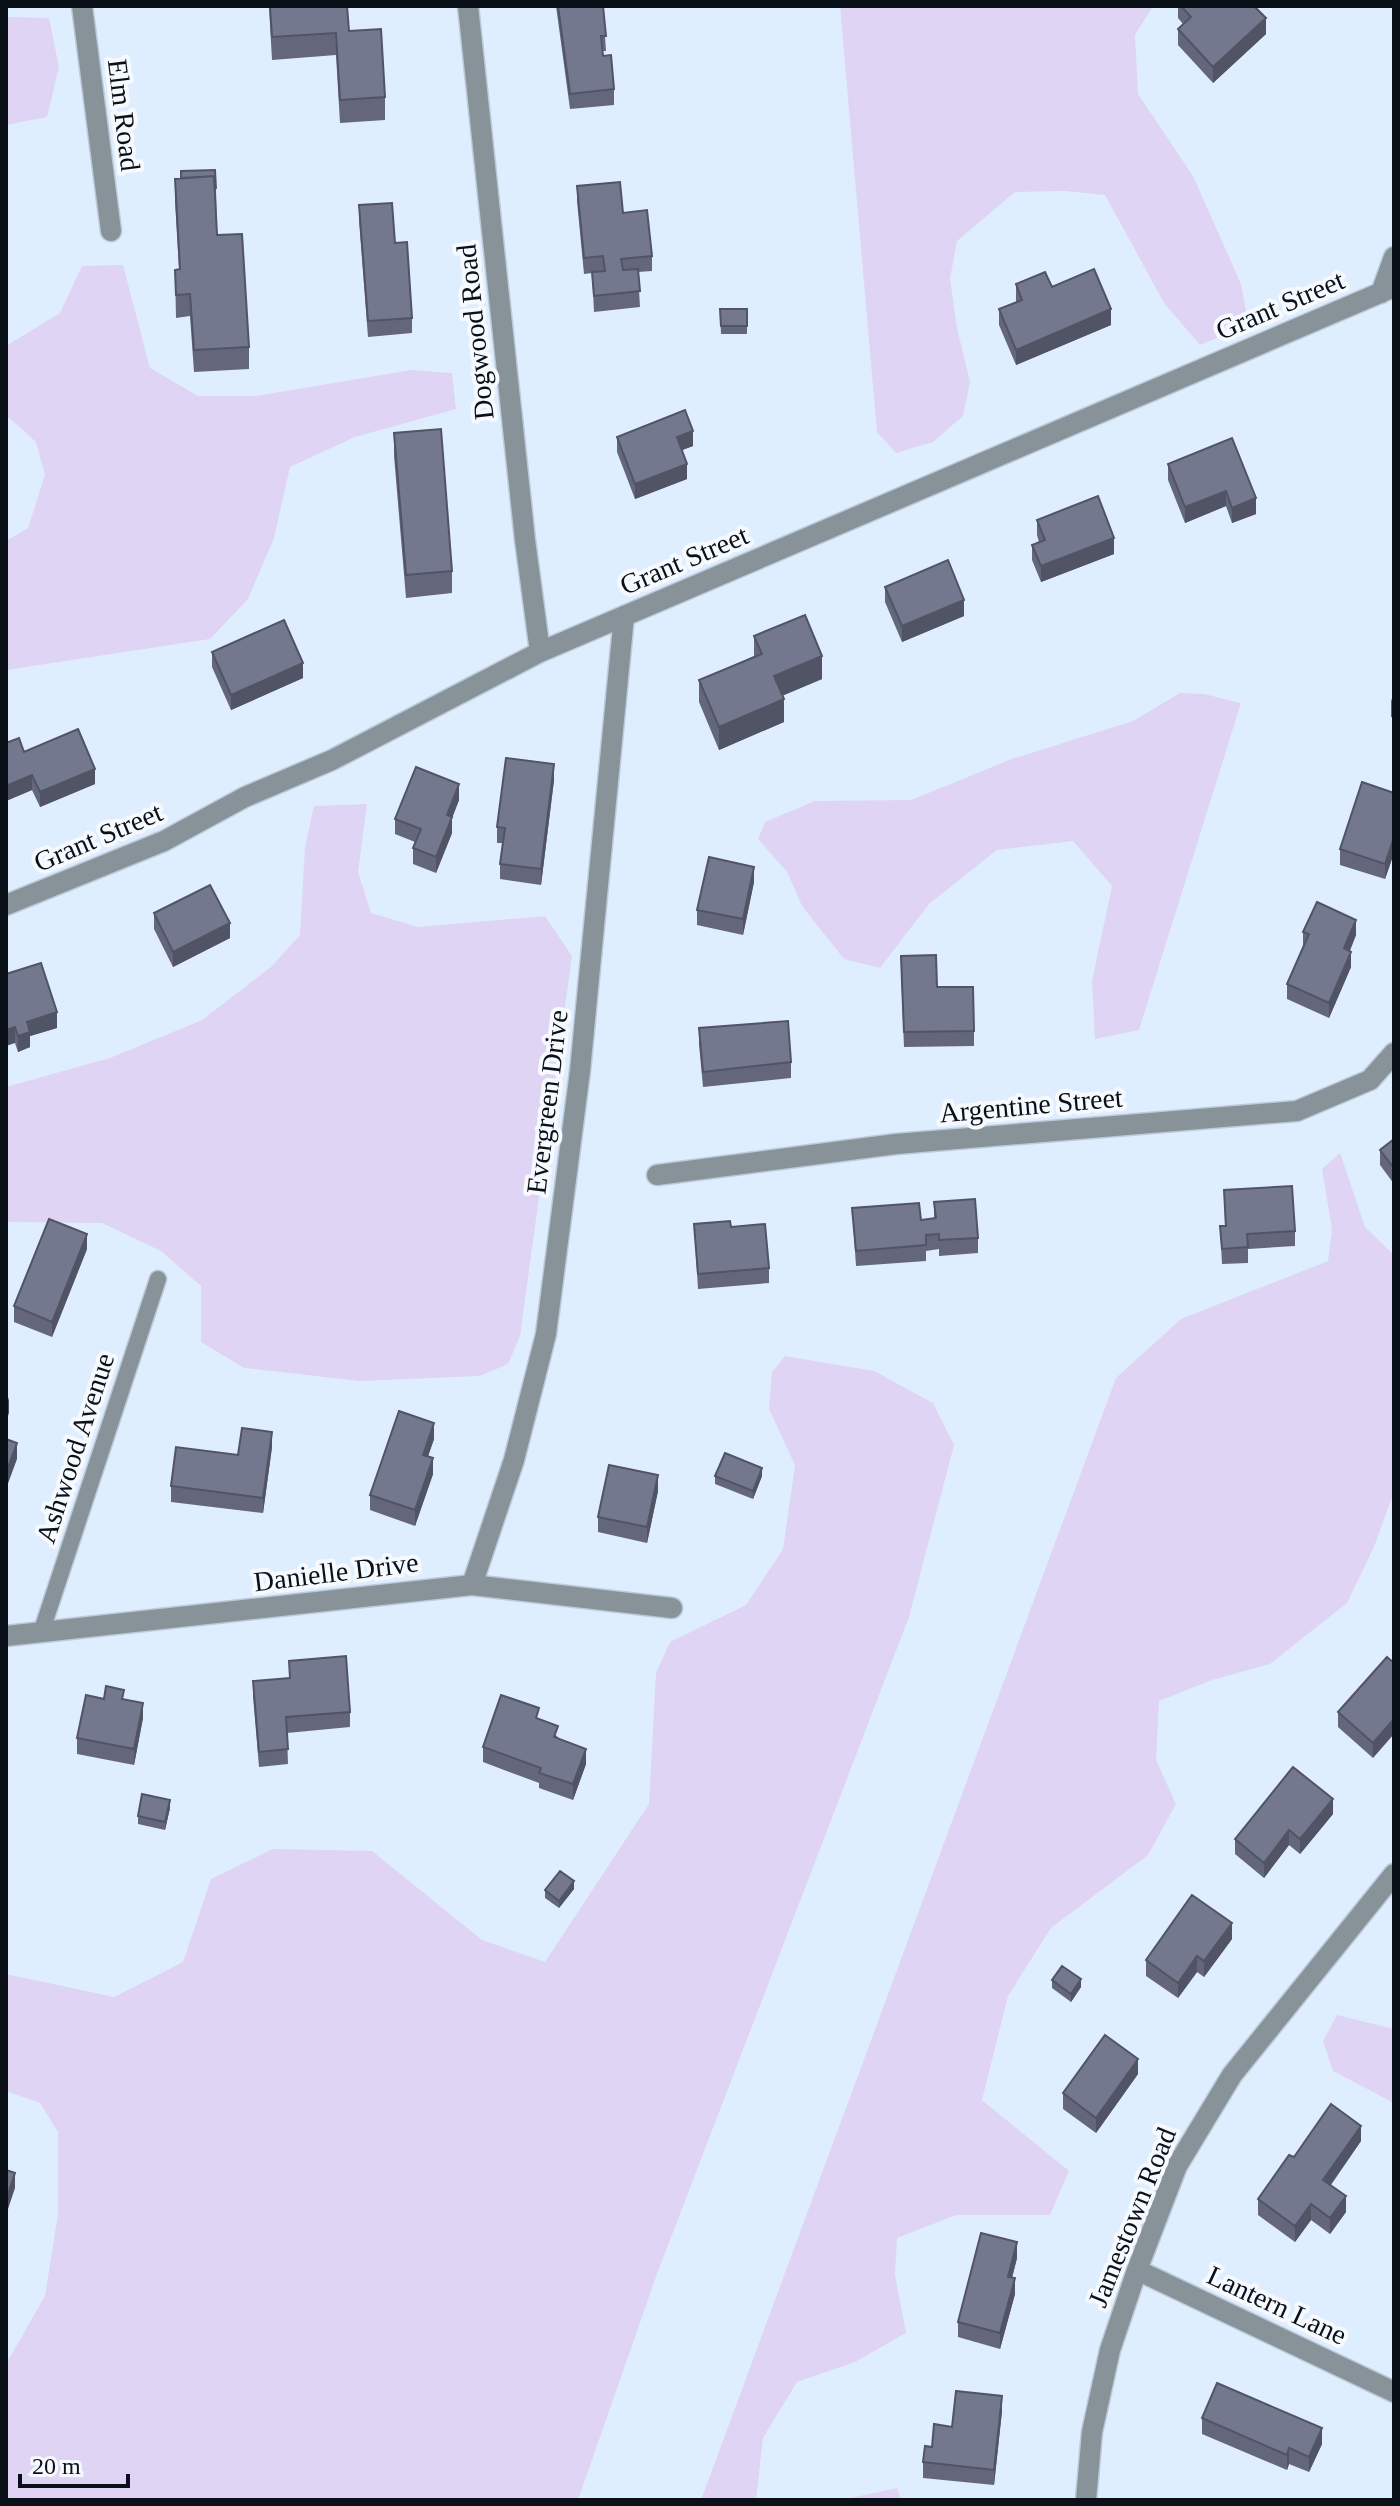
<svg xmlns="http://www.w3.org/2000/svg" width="1400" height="2506" font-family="Georgia,serif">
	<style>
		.green { fill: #dfd4f4 }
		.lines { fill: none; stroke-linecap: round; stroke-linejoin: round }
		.lane-casing { stroke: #bdcada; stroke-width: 19 }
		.street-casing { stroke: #bdcada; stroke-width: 23 }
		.lane { stroke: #879398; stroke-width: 16 }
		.street { stroke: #879398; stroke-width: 20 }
		.wall { fill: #64677b }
		.shaded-wall { fill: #515464 }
		.building { fill: #74788f; stroke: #515464; stroke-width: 2 }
		.labels { text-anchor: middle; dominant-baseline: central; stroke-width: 8; stroke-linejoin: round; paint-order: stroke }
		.street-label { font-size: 28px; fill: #0a1017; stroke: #f6f9fe }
	</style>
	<rect width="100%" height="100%" fill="#dfeeff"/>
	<!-- green -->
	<path class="green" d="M840 6H1153L1135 35 1138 94 1193 176 1241 284 1247 316 1219 337 1200 345 1164 303 1105 195 1065 191 1015 192 957 241 950 279 957 328 970 382 963 416 933 442 896 453 877 432Z
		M6 17 49 18 59 67 47 117 6 125Z
		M123 265 150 368 198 396H256L411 370 452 373 456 409 355 437 290 467 274 538 248 599 210 639 6 670V541L28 528 45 475 36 442 6 415V346L60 313 82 266Z
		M1180 693 1204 694 1241 703 1139 1030 1095 1039 1092 981 1112 886 1073 841 997 850 929 904 880 968 844 959 802 906 787 872 758 839 765 822 815 801 911 800 1012 759 1133 721Z
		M367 804 358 872 371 913 418 927 545 916 572 956 520 1336 508 1364 480 1376 360 1381 244 1368 201 1342V1286L161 1251 102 1223 6 1222V1087L110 1058 202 1020 271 967 300 935 305 847 314 806Z
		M1340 1153 1365 1227 1394 1255V1492L1374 1547 1347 1603 1270 1664 1212 1680 1159 1701 1156 1760 1176 1804 1148 1855 1051 1928 1008 1996 982 2100 1069 2171 1050 2215H956L897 2238 895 2275 906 2333 855 2362 797 2382 763 2438 756 2500H701L1116 1378 1181 1319 1328 1261 1332 1229 1322 1169Z
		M785 1356 874 1371 933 1403 954 1445 909 1617 657 2274 578 2500H6V2364L45 2296 58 2214V2132L40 2103 6 2091V1974L114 1997 183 1962 211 1879 273 1849 372 1851 482 1940 545 1962 649 1804 656 1673 670 1642 746 1605 783 1549 795 1465 769 1409 772 1372Z
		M1337 2015 1394 2029V2103L1333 2071 1323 2041Z
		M897 2488 901 2500H841Z"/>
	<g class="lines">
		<!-- lane casing -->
		<g class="lane-casing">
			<path id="lane" d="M41 1633 158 1279"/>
		</g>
		<!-- street casing -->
		<g class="street-casing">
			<path id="street" d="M82 6 111 231
				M468 6 525 540 540 652
				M1381 293 1394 257
				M6 905 164 841 245 797 332 760 540 652 1394 287
				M657 1175 896 1144 1297 1111 1370 1080 1394 1053
				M472 1585 514 1460 546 1334 580 1071 624 616
				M6 1636 472 1585 672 1608
				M1137 2270 1394 2392
				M1086 2500 1092 2432 1110 2350 1137 2270 1177 2166 1232 2075 1394 1874"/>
		</g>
		<!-- lane -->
		<use href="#lane" class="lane"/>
		<!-- street -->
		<use href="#street" class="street"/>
	</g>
	<!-- wall -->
	<path class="wall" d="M269 6H347L349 31 385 97V120L340 123 336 55 272 60Z
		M556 6H603L606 51H602L603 56 614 89V105L570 109Z
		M1178 6H1254L1266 34 1213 83 1178 45V29L1183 24 1178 18Z
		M175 179 216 189 217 235 249 347V369L194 372 190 316 176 318 175 270 179 269 175 201Z
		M577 186 623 213 652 256V271L638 272 640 307 594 312 592 273 584 274 577 201Z
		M359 205 412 318V333L368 337 359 220Z
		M1016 284 1052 287 1111 325 1016 365 999 325V309L1016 302Z
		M720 309H747V334H721Z
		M394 433 452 571V593L406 598 394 456Z
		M617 437 693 446 682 450 687 479 635 499 617 452Z
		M1168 464 1256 498V514L1232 523 1226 506 1185 523 1168 480Z
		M1037 520 1114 554 1041 582 1032 560V545L1039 542 1037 535Z
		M885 587 964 616 902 642 885 602Z
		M754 636 822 679 782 696 784 722 719 750 699 702V680L754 656Z
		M212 652 303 678 231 710 212 667Z
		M1394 693V718L1391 717V701Z
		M6 743 24 752 95 784 40 807 32 790 6 801Z
		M554 780 541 885 500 879V864L503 843H497V827Z
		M1394 793V853L1385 879 1340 865V849Z
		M459 800 452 818V833L436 873 413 864V848L415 842 395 834V819Z
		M754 882 743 935 697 925V910Z
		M154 913 230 938 173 967 154 929Z
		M1303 932 1356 935 1350 951 1351 967 1329 1018 1287 999V984L1303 947Z
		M901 972 937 987 974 1031V1046L904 1047Z
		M6 974 57 1028 30 1036V1047L18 1052 15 1043Z
		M699 1028 791 1062V1078L703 1087 699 1044Z
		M1394 1139V1184L1380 1165V1150Z
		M1224 1190 1295 1231V1246L1248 1249V1263L1222 1264 1220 1226H1225Z
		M934 1202 978 1238V1253L939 1256V1249L926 1251V1261L856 1266 852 1208 921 1220 934 1219Z
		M694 1224 769 1268V1283L698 1289Z
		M87 1249 52 1337 14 1322V1306Z
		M434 1439 428 1456 433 1474 415 1526 370 1510V1495Z
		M272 1447 263 1513 171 1502V1486L238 1455Z
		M715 1476H762L753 1499 715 1484Z
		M658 1491 647 1543 598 1532V1517Z
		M289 1661 350 1712V1727L287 1733 288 1764 259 1767 253 1696V1681L289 1678Z
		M1394 1663 1373 1758 1338 1727V1712Z
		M104 1699H124L143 1718 134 1765 77 1754V1738Z
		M539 1719 586 1764 573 1800 539 1788V1783L483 1762V1747Z
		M170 1808 165 1830 138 1824V1816Z
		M1333 1814 1300 1854 1289 1845 1264 1878 1235 1854V1839Z
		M574 1889 559 1908 545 1898V1890Z
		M1232 1939 1204 1977 1197 1972 1178 1998 1146 1976V1960Z
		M1052 1980 1081 1987 1071 2002 1052 1988Z
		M1138 2074 1096 2133 1063 2109V2093Z
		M1361 2141 1331 2185 1346 2212 1330 2234 1311 2220 1295 2242 1258 2215V2199L1294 2157Z
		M1017 2258 1012 2278 1015 2294 1000 2349 958 2337V2322Z
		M1002 2411 994 2485 923 2478V2462L932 2447 952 2427Z
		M1202 2418 1322 2444 1309 2472 1289 2464 1287 2470 1202 2434Z"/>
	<!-- shaded-wall -->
	<path class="shaded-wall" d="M1266 18V34L1213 83V67Z
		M1111 309V325L1016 365V350Z
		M693 431V446L677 452V437Z
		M687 464V479L635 499V484Z
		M1226 491V506L1185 523V507Z
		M1256 498V514L1232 523V508Z
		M1114 538V554L1041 582V566Z
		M964 600V616L902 642V626Z
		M822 656V679L774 699V676Z
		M303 663V678L231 710V695Z
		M784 699V722L719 750V727Z
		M554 764V780L541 885V869Z
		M95 769V784L40 807V792Z
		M32 775V790L6 801V786Z
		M459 784V800L452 818V833L436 873V857L447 815Z
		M1394 837V853L1385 879V864Z
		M754 867V882L743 935V919Z
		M1356 920V935L1344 963V948Z
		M230 923V938L173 967V952Z
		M1351 952V967L1329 1018V1003Z
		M57 1012V1028L30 1036V1047L18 1052V1036L27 1022Z
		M15 1027V1043L6 1046V1030Z
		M87 1234V1249L52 1337V1322Z
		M9 1397V1413L6 1422V1407Z
		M434 1423V1439L423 1471V1455Z
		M272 1432V1447L263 1513V1498Z
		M17 1443V1459L6 1489V1473Z
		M433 1458V1474L415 1526V1510Z
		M762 1468V1476L753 1499V1491Z
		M658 1475V1491L647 1543V1527Z
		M143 1703V1718L134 1765V1749Z
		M1394 1719V1734L1373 1758V1743Z
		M586 1749V1764L573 1800V1784Z
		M1333 1799V1814L1300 1854V1839Z
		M170 1800V1808L165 1830V1822Z
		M1289 1830V1845L1264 1878V1863Z
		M574 1881V1889L559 1908V1901Z
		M1232 1923V1939L1204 1977V1961Z
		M1197 1956V1972L1178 1998V1983Z
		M1081 1979V1987L1071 2002V1994Z
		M1138 2059V2074L1096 2133V2118Z
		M1361 2126V2141L1323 2195V2180Z
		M15 2173V2188L6 2215V2200Z
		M1346 2196V2212L1330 2234V2218Z
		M1311 2204V2220L1295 2242V2226Z
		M1017 2242V2258L1008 2293V2277Z
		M1015 2278V2294L1000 2349V2333Z
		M1002 2396V2411L994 2485V2470Z
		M1322 2428V2444L1309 2472V2457Z
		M1289 2448V2464L1287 2470V2455Z"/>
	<!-- building -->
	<path class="building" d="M270 6H347L349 31 381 29 385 97 340 100 336 33 272 37Z
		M558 6H603L606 36H601L603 56 611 55 614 89 570 94Z
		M1181 6H1254L1266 18 1213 67 1178 29 1191 17Z
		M215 170 216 189 214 176 181 178V171Z
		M214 176 217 235 242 234 249 347 194 350 190 294 176 295 175 270 180 269 175 179Z
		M620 182 623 213 647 210 652 256 621 259 623 270 638 269 640 291 594 296 592 272 605 271 603 256 584 258 577 186Z
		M392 203 395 243 407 242 412 318 368 321 359 205Z
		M1094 269 1111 309 1016 350 999 309 1022 300 1016 284 1045 272 1052 287Z
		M720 309H747V326H721Z
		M685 410 693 431 677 437 687 464 635 484 617 437Z
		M441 429 452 571 406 575 394 433Z
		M1232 438 1256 498 1232 508 1226 491 1185 507 1168 464Z
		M1098 496 1114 538 1041 566 1032 545 1045 540 1037 520Z
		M948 560 964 600 902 626 885 587Z
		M805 615 822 656 774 676 784 699 719 727 699 680 762 654 754 636Z
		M284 620 303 663 231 695 212 652Z
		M78 729 95 769 40 792 32 775 6 786V743L19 738 24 752Z
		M506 758 554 764 541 869 500 864 505 828 497 827Z
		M416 767 459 784 447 815 452 817 436 857 413 848 421 829 395 819Z
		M1362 782 1394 793V837L1385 864 1340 849Z
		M709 857 754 867 743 919 697 910Z
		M210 885 230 923 173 952 154 913Z
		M1317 902 1356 920 1344 948 1351 952 1329 1003 1287 984 1309 934 1303 932Z
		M936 955 937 987H973L974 1031 904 1032 901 956Z
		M41 963 57 1012 27 1022 30 1032 18 1036 15 1027 6 1030V974Z
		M788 1021 791 1062 703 1072 699 1028Z
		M1394 1139V1168L1380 1150Z
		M1292 1186 1295 1231 1247 1234 1248 1247 1222 1249 1220 1226H1226L1224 1190Z
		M975 1199 978 1238 939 1240V1234L926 1235V1245L856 1251 852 1208 919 1203 921 1220 936 1218 934 1202Z
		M49 1219 87 1234 52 1322 14 1306Z
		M730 1221 731 1227 765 1224 769 1268 698 1274 694 1224Z
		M399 1411 434 1423 423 1455 433 1458 415 1510 370 1495Z
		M242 1428 272 1432 263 1498 171 1486 176 1447 238 1455Z
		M6 1439 17 1443 6 1473Z
		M725 1453 762 1468 753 1491 715 1476Z
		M609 1465 658 1475 647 1527 598 1517Z
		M346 1656 350 1712 286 1717 288 1749 259 1752 253 1681 290 1678 289 1661Z
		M1387 1657 1394 1663V1719L1373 1743 1338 1712Z
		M106 1686 124 1690 122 1699 143 1703 134 1749 77 1738 86 1695 104 1699Z
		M501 1695 539 1708 536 1718 558 1726 554 1737 586 1749 573 1784 539 1773 541 1768 483 1747Z
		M1293 1767 1333 1799 1300 1839 1289 1830 1264 1863 1235 1839Z
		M142 1794 170 1800 165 1822 138 1816Z
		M560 1871 574 1881 559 1901 545 1890Z
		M1192 1895 1232 1923 1204 1961 1197 1956 1178 1983 1146 1960Z
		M1062 1966 1081 1979 1071 1994 1052 1980Z
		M1105 2035 1138 2059 1096 2118 1063 2093Z
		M1331 2104 1361 2126 1323 2180 1346 2196 1330 2218 1311 2204 1295 2226 1258 2199 1289 2155 1294 2157Z
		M6 2170 15 2173 6 2200Z
		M981 2233 1017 2242 1008 2277 1015 2278 1000 2333 958 2322Z
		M1217 2383 1322 2428 1309 2457 1289 2448 1287 2455 1202 2418Z
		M956 2391 1002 2396 994 2470 923 2462 925 2446 932 2447 934 2424 952 2427Z"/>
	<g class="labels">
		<!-- street labels -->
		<g class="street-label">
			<text transform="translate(124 115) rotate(83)">Elm Road</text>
			<text transform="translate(1280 305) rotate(-23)">Grant Street</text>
			<text transform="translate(475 332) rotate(-96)">Dogwood Road</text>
			<text transform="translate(684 560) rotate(-23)">Grant Street</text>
			<text transform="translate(98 837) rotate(-23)">Grant Street</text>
			<text transform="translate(547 1102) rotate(-83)">Evergreen Drive</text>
			<text transform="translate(1031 1105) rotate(-5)">Argentine Street</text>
			<text transform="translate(75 1448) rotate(-72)">Ashwood Avenue</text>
			<text transform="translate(336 1572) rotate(-7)">Danielle Drive</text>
			<text transform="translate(1132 2217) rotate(-68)">Jamestown Road</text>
			<text transform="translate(1277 2305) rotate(25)">Lantern Lane</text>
		</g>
	</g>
	<!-- border -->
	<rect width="1400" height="2506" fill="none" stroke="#0a1017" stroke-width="16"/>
	<!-- scale -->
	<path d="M20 2474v12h108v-12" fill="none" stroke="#0a1017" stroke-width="4"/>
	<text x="32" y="2474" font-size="24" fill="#0a1017" stroke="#f6f9fe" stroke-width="6" paint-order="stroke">20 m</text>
</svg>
